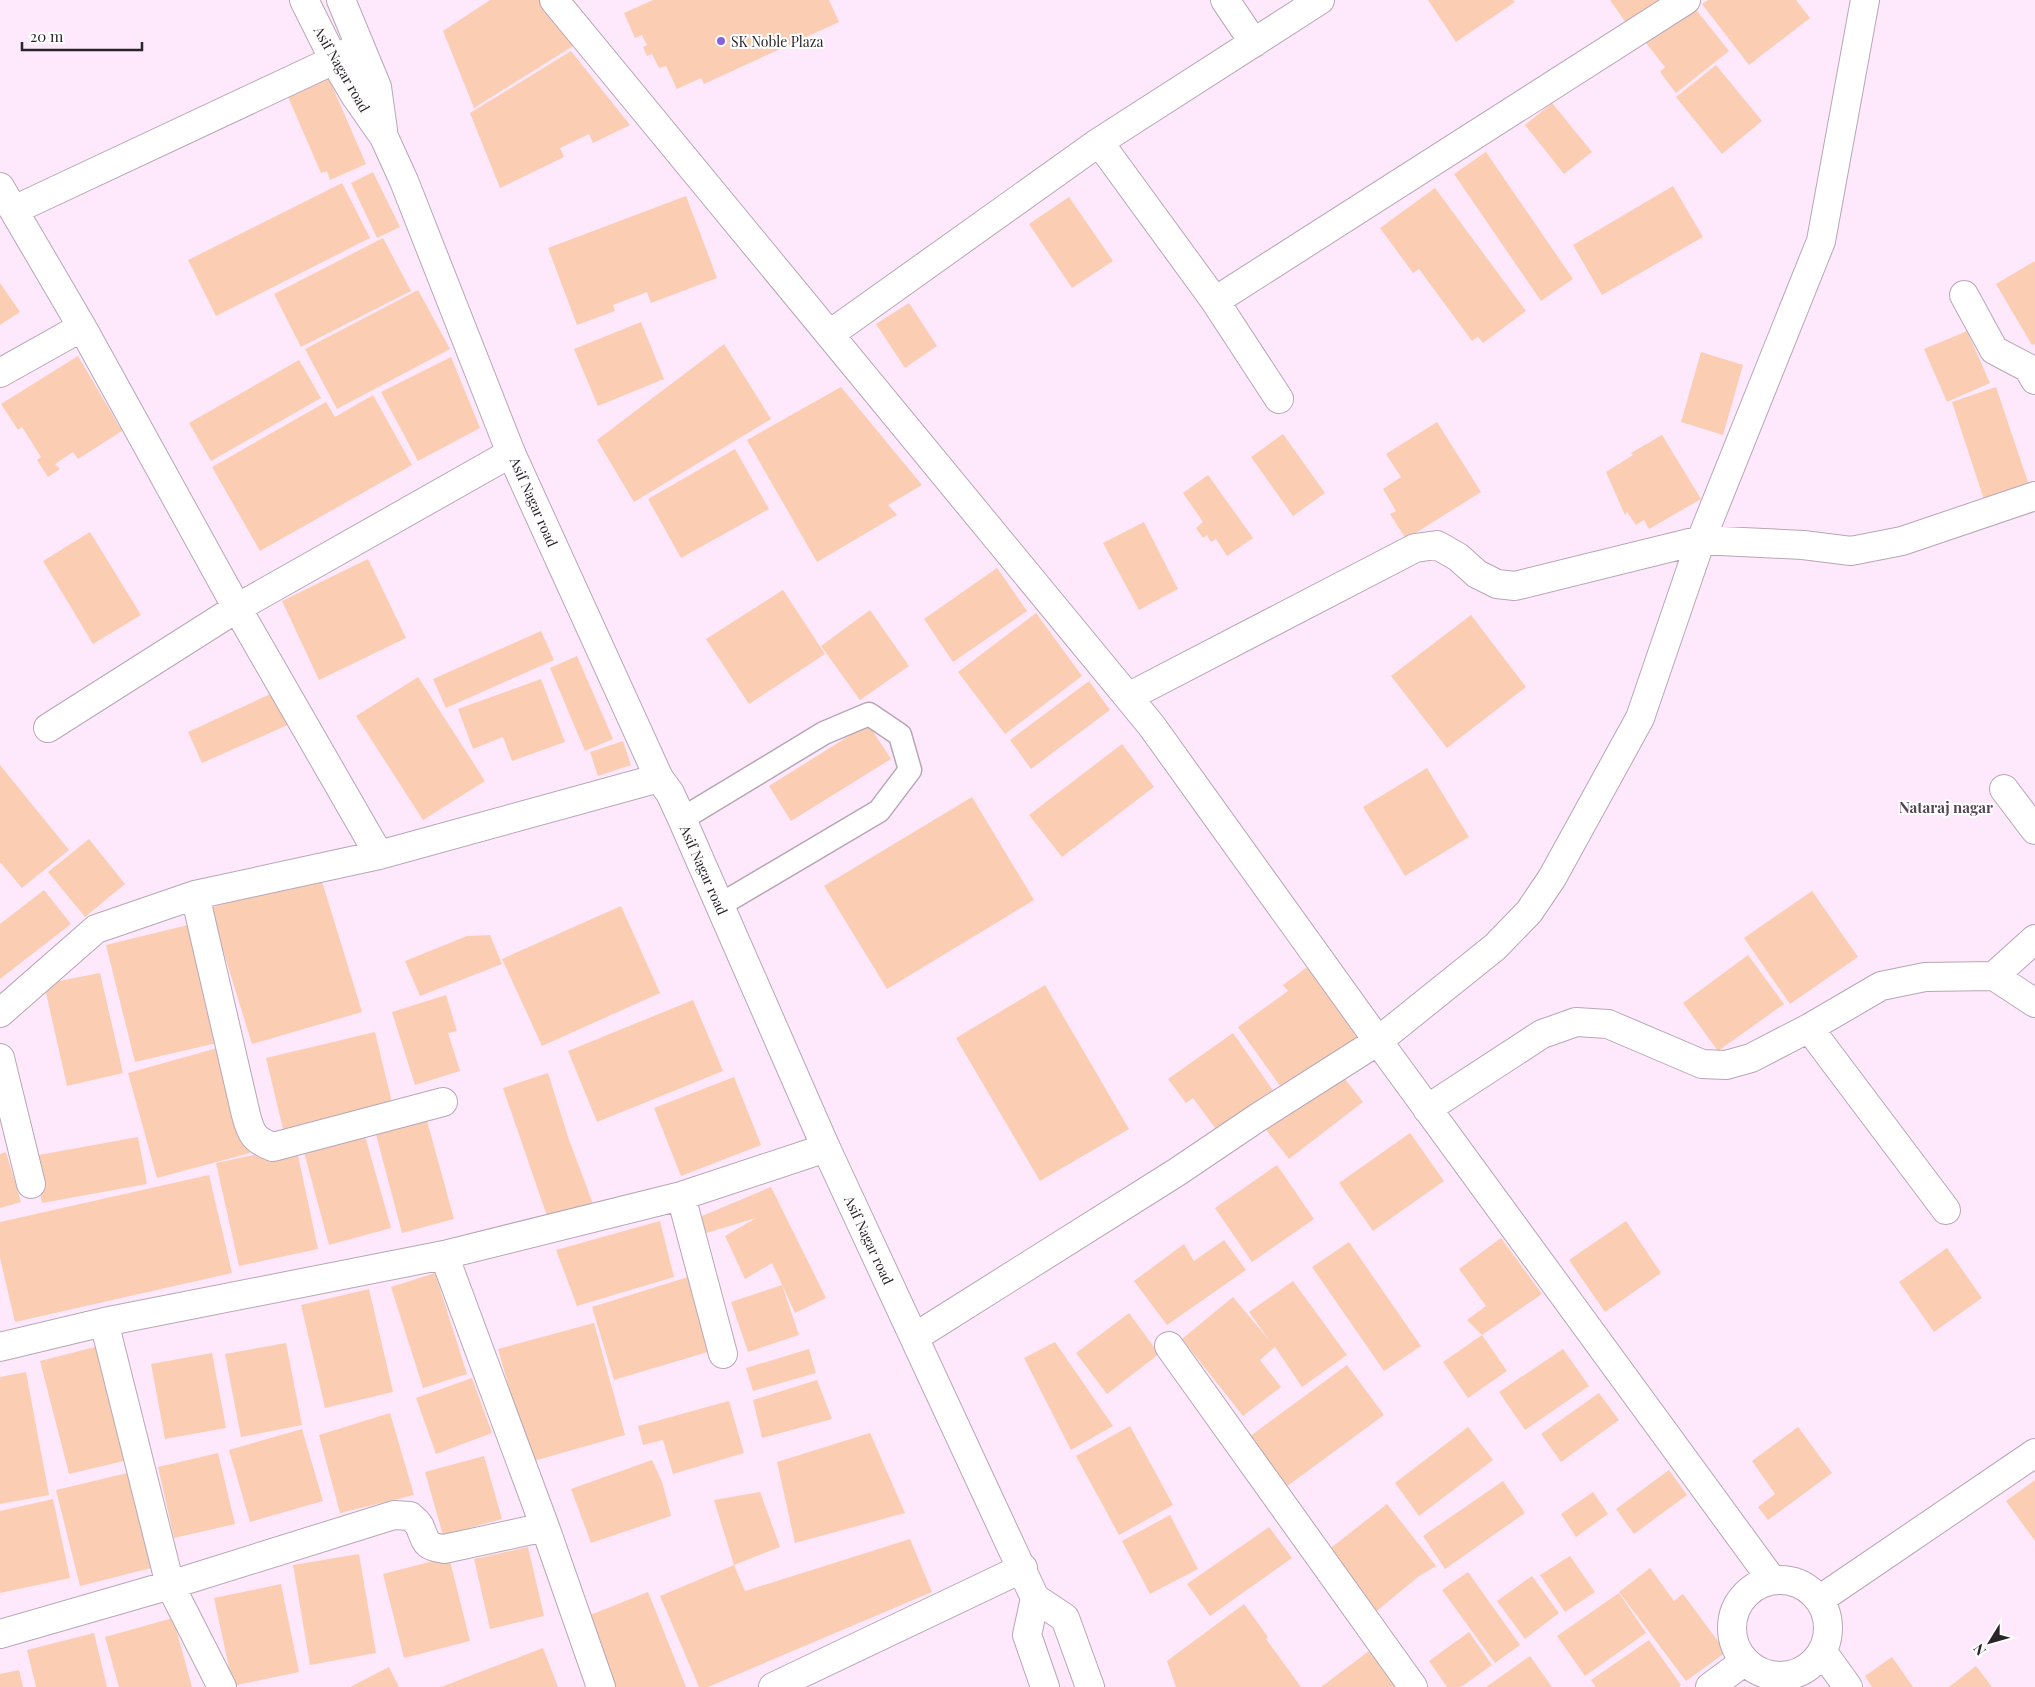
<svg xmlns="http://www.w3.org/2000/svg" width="2035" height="1687" font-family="'Playfair Display',serif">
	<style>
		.building { fill: #fbceb3 }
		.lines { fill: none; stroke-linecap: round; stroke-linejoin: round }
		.lane-casing { stroke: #b8a6b6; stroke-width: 25 }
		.street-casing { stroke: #b8a6b6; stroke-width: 30 }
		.secondary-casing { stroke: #b8a6b6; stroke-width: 30 }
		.lane { stroke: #fff; stroke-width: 22 }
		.street { stroke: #fff; stroke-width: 28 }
		.secondary { stroke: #fff; stroke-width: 28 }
		.poi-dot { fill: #8861dc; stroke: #fff; stroke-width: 2 }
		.labels { text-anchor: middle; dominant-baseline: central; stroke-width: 4; stroke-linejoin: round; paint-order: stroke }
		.poi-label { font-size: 14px; fill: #2a2329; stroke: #fff; text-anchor: start }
		.street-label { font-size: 14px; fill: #2a2329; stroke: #fff }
		.neighbourhood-label { font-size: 15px; font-weight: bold; fill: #544553; stroke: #fff }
	</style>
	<rect width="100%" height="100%" fill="#fde9fb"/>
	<!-- building -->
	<path class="building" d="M490 0H544L578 43 474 108 443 31Z
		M653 0H829L839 22 704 84 701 78 677 89 666 66 659 68 652 54 647 56 643 47 647 45 642 35 635 38 624 13Z
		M1428 0H1513L1515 2 1456 42Z
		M1610 0H1661L1627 24Z
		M1708 0H1796L1810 18 1749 65 1702 4Z
		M1693 6 1729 51 1676 93 1660 72 1665 67 1646 43Z
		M571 51 630 125 593 143 589 134 560 148 564 157 500 188 470 113Z
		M1716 65 1762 121 1722 154 1676 97Z
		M326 72 366 164 330 180 327 171 321 173 285 90Z
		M1552 103 1592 152 1564 174 1525 125Z
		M1486 152 1573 279 1541 301 1454 174Z
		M373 172 400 227 377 238 351 183Z
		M342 183 370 238 216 316 188 260Z
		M1673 186 1703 237 1602 295 1573 245Z
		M1435 188 1526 311 1483 343 1478 337 1472 341 1419 269 1413 273 1380 228Z
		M686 196 717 278 651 303 647 292 613 305 615 311 577 325 548 248Z
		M1069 197 1113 261 1072 288 1029 224Z
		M383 238 411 291 301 347 274 294Z
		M2035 261V344L2032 345 1996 284Z
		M0 283 20 312 0 325Z
		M418 290 450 349 337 409 305 349Z
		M909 303 937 346 905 368 876 324Z
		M641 322 664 379 598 406 574 349Z
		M1967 331 1990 383 1947 402 1924 349Z
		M724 344 771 419 634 502 597 440Z
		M1701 352 1743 365 1723 435 1681 422Z
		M78 356 122 431 78 459 73 452 55 464 60 469 48 477 37 460 41 457 22 427 18 430 1 404Z
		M451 357 480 428 418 461 381 392Z
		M299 360 321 398 211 461 189 423Z
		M841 387 922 485 888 505 897 515 817 562 747 440Z
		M1996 387 2032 494 1987 509 1952 402Z
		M373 395 412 465 260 551 212 467 326 402 335 417Z
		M1437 422 1481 492 1406 539 1390 514 1396 511 1383 489 1401 477 1386 454Z
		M1283 434 1325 493 1293 516 1251 457Z
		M1662 435 1701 499 1649 529 1644 520 1636 525 1627 512 1625 515 1606 472 1633 455 1631 453Z
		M735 449 769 509 681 558 648 499Z
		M1208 475 1253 538 1227 556 1216 539 1211 542 1207 535 1203 538 1196 528 1203 522 1183 493Z
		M1144 522 1178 589 1139 610 1103 543Z
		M90 532 141 615 93 644 43 561Z
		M368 559 406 638 319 680 282 601Z
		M997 568 1027 611 953 662 924 619Z
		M783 590 825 654 749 704 706 639Z
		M870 610 909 666 860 700 821 646Z
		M1036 613 1082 676 1005 734 958 672Z
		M1471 615 1526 687 1447 748 1391 676Z
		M541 631 554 660 446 708 433 679Z
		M577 656 613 739 585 751 550 668Z
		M418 677 485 781 423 820 356 716Z
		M541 679 565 742 512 761 503 737 473 749 458 709Z
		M1089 681 1110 710 1031 769 1010 740Z
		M277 691 292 723 202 763 188 732Z
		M868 724 891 759 791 821 769 786Z
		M623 741 631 765 598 776 590 752Z
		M1122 744 1154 787 1062 857 1029 815Z
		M0 765 69 850 22 888 0 862Z
		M1427 768 1469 837 1405 876 1363 807Z
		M972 797 1034 900 887 989 824 886Z
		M89 839 125 884 85 917 48 872Z
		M320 875 362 1012 252 1044 210 908Z
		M44 890 71 924 0 979V924Z
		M1812 891 1858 957 1790 1004 1744 938Z
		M621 906 660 993 542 1046 502 959Z
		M192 924 221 1042 135 1062 106 945Z
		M490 935 502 964 420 996 405 961 467 936Z
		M1748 955 1784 1004 1718 1051 1683 1003Z
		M1314 962 1364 1032 1331 1061 1363 1102 1289 1159 1257 1118 1283 1090 1238 1027 1288 991 1283 985Z
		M100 973 123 1073 67 1086 44 984Z
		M1045 985 1129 1129 1040 1181 956 1038Z
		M446 995 457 1031 448 1033 460 1071 415 1085 392 1012Z
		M693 1000 723 1071 597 1122 568 1051Z
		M375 1032 393 1107 284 1133 266 1058Z
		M1233 1033 1274 1092 1218 1132 1193 1098 1186 1103 1168 1079Z
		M221 1047 250 1153 157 1178 128 1073Z
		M548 1073 568 1137 593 1204 548 1219 503 1088Z
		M734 1077 761 1145 681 1176 654 1108Z
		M424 1110 454 1219 402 1233 373 1123Z
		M362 1125 391 1228 329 1245 301 1141Z
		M1410 1133 1444 1181 1373 1231 1339 1183Z
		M138 1137 147 1184 42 1203 33 1156Z
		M296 1146 318 1249 239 1266 216 1163Z
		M6 1152 21 1202 0 1208V1154Z
		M1277 1165 1314 1219 1252 1262 1215 1208Z
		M209 1175 232 1273 15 1322 0 1258V1222Z
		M771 1187 826 1298 795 1313 772 1263 745 1279 725 1236 756 1218 703 1234 702 1216Z
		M660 1221 674 1277 577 1306 556 1250Z
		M1626 1221 1661 1273 1605 1312 1569 1260Z
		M1501 1238 1542 1294 1482 1335 1467 1320 1486 1306 1459 1269Z
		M1224 1240 1246 1270 1167 1325 1134 1281 1184 1244 1194 1261Z
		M1349 1242 1421 1346 1384 1371 1312 1267Z
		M1947 1248 1982 1298 1934 1332 1899 1282Z
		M435 1273 467 1374 423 1388 391 1287Z
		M688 1277 711 1351 614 1380 592 1307Z
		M1293 1281 1347 1355 1302 1387 1275 1347 1260 1360 1281 1387 1243 1416 1182 1339 1233 1297 1269 1340 1249 1312Z
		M782 1285 799 1335 748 1352 731 1302Z
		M369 1289 393 1392 325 1408 301 1305Z
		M1129 1313 1159 1354 1107 1394 1076 1353Z
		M594 1323 625 1435 530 1462 498 1349Z
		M1482 1335 1507 1371 1468 1398 1443 1362Z
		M1055 1342 1113 1426 1071 1450 1024 1358Z
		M286 1343 302 1425 241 1437 225 1354Z
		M99 1346 128 1460 69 1474 40 1361Z
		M809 1349 816 1373 753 1391 746 1368Z
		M1563 1349 1589 1386 1525 1430 1499 1392Z
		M212 1353 226 1428 165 1439 151 1364Z
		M1347 1365 1384 1415 1286 1487 1249 1437Z
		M26 1372 49 1495 0 1504V1377Z
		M472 1378 492 1433 436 1454 416 1398Z
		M817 1380 832 1419 762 1438 753 1400Z
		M1599 1393 1619 1420 1561 1462 1541 1434Z
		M729 1401 744 1453 673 1474 663 1440 643 1445 638 1426Z
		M390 1413 414 1495 340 1513 319 1435Z
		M1130 1426 1173 1505 1119 1535 1076 1456Z
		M1468 1427 1493 1460 1419 1516 1395 1483Z
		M1798 1427 1832 1473 1768 1520 1758 1507 1775 1494 1752 1461Z
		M302 1429 323 1501 250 1522 229 1450Z
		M870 1433 905 1513 795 1543 777 1462Z
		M218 1453 235 1524 174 1538 158 1467Z
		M484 1456 502 1519 443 1535 425 1472Z
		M652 1460 662 1482 671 1516 591 1543 571 1489Z
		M1669 1470 1687 1495 1634 1534 1616 1509Z
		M132 1472 155 1567 80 1586 56 1490Z
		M2035 1480V1541L2006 1501Z
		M1503 1481 1525 1513 1445 1569 1423 1536Z
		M760 1492 780 1547 734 1565 714 1500Z
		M1593 1492 1608 1514 1576 1537 1561 1514Z
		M53 1499 70 1578 0 1593V1511Z
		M1387 1504 1436 1566 1418 1577 1372 1615 1323 1554Z
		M1170 1515 1198 1569 1150 1594 1122 1541Z
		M1269 1527 1292 1558 1210 1616 1187 1584Z
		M910 1539 932 1592 708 1687H699L660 1596 734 1565 745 1591Z
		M528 1547 544 1616 490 1629 474 1559Z
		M359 1554 376 1653 310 1665 293 1565Z
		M1570 1556 1595 1592 1565 1612 1540 1575Z
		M449 1557 470 1641 404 1658 383 1574Z
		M1650 1568 1674 1601 1683 1594 1726 1652 1686 1681 1619 1592Z
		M1468 1572 1520 1645 1495 1663 1442 1590Z
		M1532 1576 1559 1613 1525 1639 1497 1601Z
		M281 1584 299 1672 233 1686 214 1598Z
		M648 1592 686 1687H613L585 1617Z
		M1619 1593 1646 1633 1585 1676 1557 1636Z
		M1244 1604 1268 1637 1266 1639 1301 1687H1176L1167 1661Z
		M173 1618 192 1687H119L105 1637Z
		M1469 1632 1492 1665 1461 1687H1447L1429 1661Z
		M94 1633 107 1687H36L27 1650Z
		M1649 1640 1681 1685 1679 1687H1596L1591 1680Z
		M543 1648 558 1687H441Z
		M1369 1651 1396 1687H1321Z
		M1530 1656 1552 1687H1486Z
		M1892 1657 1913 1687H1872L1865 1676Z
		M1976 1666 1992 1687H1949Z
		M389 1667 399 1687H350Z
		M19 1670 23 1687H0V1674Z"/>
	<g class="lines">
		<!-- lane casing -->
		<g class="lane-casing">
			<path id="lane" d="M682 819 824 733 869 714 900 735 910 770 879 811 720 905"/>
		</g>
		<!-- street casing -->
		<g class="street-casing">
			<path id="street" d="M554 0 1151 725 1378 1041 1772 1580
				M1225 0 1254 43
				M1099 142 1215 301 1279 399
				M0 187 82 327 237 608 379 855
				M14 210 334 60 359 46
				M1964 295 1994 350 2028 368 2035 380
				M1215 301 1686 0
				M830 334 1099 142 1320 0
				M0 373 82 327
				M1128 697 1415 548 1437 545 1458 557 1477 574 1497 584 1515 586 1701 540 1803 545 1851 551 1902 541 2035 496
				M48 728 237 608 511 453
				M2004 789 2035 830
				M195 895 246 1115C251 1134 254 1140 273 1147L443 1102
				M1994 976 2035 939
				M0 1013 96 929 195 895 379 855 659 778
				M1809 1028 1946 1210
				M0 1058 31 1184
				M1427 1109 1542 1034 1576 1022 1608 1024 1702 1064 1726 1065 1751 1058 1809 1028 1881 986 1925 977 1994 976 2035 1003
				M681 1196 723 1354
				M444 1255 545 1527 601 1687
				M104 1322 170 1585 222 1687
				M915 1337 1177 1172 1257 1118 1378 1041 1495 947 1529 912 1552 878 1640 718 1701 540 1821 241 1865 0
				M1169 1346 1413 1687
				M0 1347 104 1322 444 1255 681 1196 826 1148
				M1732 1628a48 48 0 1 1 96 0a48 48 0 1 1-96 0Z
				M1819 1600 2035 1453
				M0 1634 170 1585 394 1515 410 1516C413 1519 419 1523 420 1527 427 1544 425 1546 444 1549L545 1527
				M1822 1651 1848 1687
				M773 1687 1023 1568
				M1710 1687 1745 1661"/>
		</g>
		<!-- secondary casing -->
		<g class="secondary-casing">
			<path id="secondary" d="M304 0 334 60 356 97 384 137 404 181 511 453 659 778 670 793 682 819 826 1148 1035 1598 1065 1618 1090 1687
				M341 0 377 87 383 130
				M1035 1598 1027 1635 1045 1687"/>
		</g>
		<!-- lane -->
		<use href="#lane" class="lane"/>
		<!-- street -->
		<use href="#street" class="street"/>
		<!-- secondary -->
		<use href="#secondary" class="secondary"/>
	</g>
	<!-- markers -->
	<circle class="poi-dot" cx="721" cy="41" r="5"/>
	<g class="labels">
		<!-- poi labels -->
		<g class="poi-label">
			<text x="731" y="41">SK Noble Plaza</text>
		</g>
		<!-- street labels -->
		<g class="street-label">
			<text transform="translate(342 69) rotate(60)">Asif Nagar road</text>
			<text transform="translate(534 502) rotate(66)">Asif Nagar road</text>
			<text transform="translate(704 870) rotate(66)">Asif Nagar road</text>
			<text transform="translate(869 1240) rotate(65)">Asif Nagar road</text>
		</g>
		<!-- neighbourhood labels -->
		<g class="neighbourhood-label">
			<text x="1946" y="807">Nataraj nagar</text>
		</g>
	</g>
	<!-- north arrow -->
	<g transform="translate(1990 1642) rotate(233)" stroke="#ffffff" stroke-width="4" paint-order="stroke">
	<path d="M0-4L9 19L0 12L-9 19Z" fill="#2a2329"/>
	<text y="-8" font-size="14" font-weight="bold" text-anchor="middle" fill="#2a2329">N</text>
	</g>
	<!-- scale -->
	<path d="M22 42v8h120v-8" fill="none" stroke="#2a2329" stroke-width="2.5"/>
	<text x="30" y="42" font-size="15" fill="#2a2329" stroke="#ffffff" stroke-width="4" paint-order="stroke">20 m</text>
</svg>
